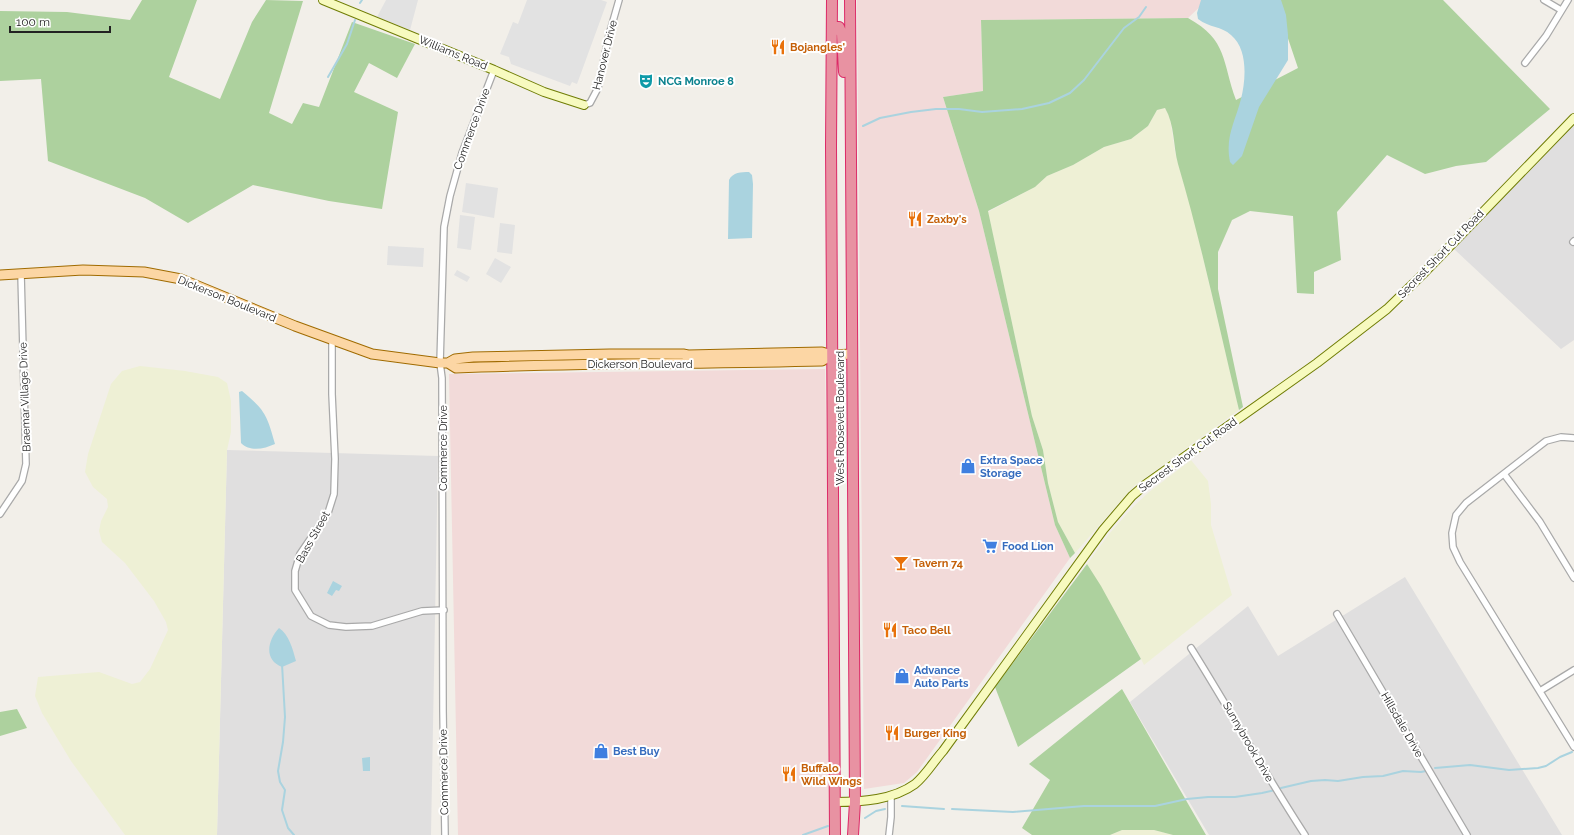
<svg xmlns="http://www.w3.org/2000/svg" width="1574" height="835" font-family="Raleway,sans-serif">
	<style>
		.residential { fill: #e0dfdf }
		.commercial { fill: #f2dad9 }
		.farmland { fill: #eef0d5 }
		.forest { fill: #add19e }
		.parking { fill: #e2e2e2 }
		.water { fill: #aad3df }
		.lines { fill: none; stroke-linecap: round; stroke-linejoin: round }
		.stream { stroke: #aad3df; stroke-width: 2 }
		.street-casing { stroke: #a9a9a9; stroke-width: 8 }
		.secondary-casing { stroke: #707d05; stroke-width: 10 }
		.primary-casing { stroke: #a06b00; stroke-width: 11 }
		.highway-casing { stroke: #dc2a67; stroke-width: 12 }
		.street { stroke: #fff; stroke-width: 5.5 }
		.secondary { stroke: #f7fabf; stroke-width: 8 }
		.primary { stroke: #fcd6a4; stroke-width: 9 }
		.highway { stroke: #e892a2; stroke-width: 10 }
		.labels { text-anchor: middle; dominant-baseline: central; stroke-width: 4; stroke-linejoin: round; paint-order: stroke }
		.food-label { font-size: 11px; font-weight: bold; fill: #c56008; stroke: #fff; text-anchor: start }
		.street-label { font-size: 11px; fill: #222; stroke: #fff }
		.culture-label { font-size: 11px; font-weight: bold; fill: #0d838f; stroke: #fff; text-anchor: start }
		.shop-label { font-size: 11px; font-weight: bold; fill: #366cbe; stroke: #fff; text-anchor: start }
	</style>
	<rect width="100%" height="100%" fill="#f2efe9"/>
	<!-- residential -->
	<path class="residential" d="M1574 122V340L1561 349 1454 249Z
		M227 450 438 456 431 835H217Z
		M1405 577 1562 835H1209L1130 702 1248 606 1278 656Z"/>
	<!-- commercial -->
	<path class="commercial" d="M857 0H1207L1188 18 981 20 983 91 943 97 979 211 1055 525 1070 558 917 772 904 783 864 789Z
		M825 369 834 835H458L449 374Z"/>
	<!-- farmland -->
	<path class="farmland" d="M1165 108 1170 118 1175 152 1193 215 1239 410 1134 486 1075 553 1058 522 1048 483 1043 450 1032 416 988 212 1035 187 1047 176 1073 165 1104 147 1131 139 1148 126 1157 110Z
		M140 366 185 371 218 377 227 383 231 401V432L227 450 217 835H125L71 761 42 713 35 696 38 677 99 672 132 684 140 682 150 669 168 630 166 622 154 601 125 563 102 542 99 531 101 521 108 507 107 499 93 487 85 472 88 454 111 384 122 371Z
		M1191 460 1208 481 1211 504V525L1232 595 1144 665 1133 643 1087 564 1109 534 1133 507 1149 492Z
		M1122 830H1154L1173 835H1110Z"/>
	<!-- forest -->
	<path class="forest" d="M142 0H197L169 77 220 99 252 22 266 0 303 1 269 113 292 124 303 103 319 107 352 22 415 44 397 78 369 63 354 92 398 112 382 209 329 201 253 185 188 223 145 198 48 161 41 79 0 81V11L67 12 130 20Z
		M1275 0H1443L1550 109 1486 162 1456 166 1425 174 1387 155 1337 212 1341 260 1314 272V294L1297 293 1293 216 1250 211 1232 220 1218 252V289L1243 407 1239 410C1219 328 1202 245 1178 164 1173 146 1175 125 1165 108L1157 110 1148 126 1131 139 1104 147 1073 165 1047 176 1035 187 988 211 1032 416 1043 450 1048 483 1058 522 1075 553 1070 558 1055 525 979 211 943 97 983 91 981 20 1188 18C1228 40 1222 62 1236 100L1298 68Z
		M1087 564 1101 586 1141 659 1018 747 995 687Z
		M1122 689 1206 835H1173L1154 830H1122L1110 835H1032L1022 828 1050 780 1029 764Z
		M17 709 27 728 0 736V712Z"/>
	<!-- parking -->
	<path class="parking" d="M386 0H418L410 30 377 17Z
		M527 0H601L607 2 577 84 572 82 570 86 511 64 509 57 500 54 513 22 518 24Z
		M466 183 498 188 494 218 462 212Z
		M460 215 475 217 471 250 457 248Z
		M500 223 515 225 512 254 497 252Z
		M388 246 424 248 423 267 387 265Z
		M495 258 511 267 501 283 486 274Z
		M457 270 470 277 467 282 454 275Z"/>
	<!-- water -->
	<path class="water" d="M1201 0H1281L1286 15 1288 35V60L1259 107 1242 156 1233 165 1230 162C1225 137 1235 122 1241 99 1246 79 1248 49 1231 35 1221 26 1210 28 1198 19L1197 13Z
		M749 172 752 175 753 184 752 238 728 239 729 180C733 172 741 172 749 172Z
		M242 391C265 410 267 415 275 444 264 449 250 452 241 443L239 392Z
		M333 581 342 586 339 591 336 590 332 596 327 593Z
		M279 628C289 634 293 650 296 661L282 667C264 660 267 641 279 628Z
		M370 757V771H363L362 758Z"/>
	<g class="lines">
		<!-- stream -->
		<path class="stream" d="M360 3 362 0
			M328 77 347 44 355 20
			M863 126 880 118 911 112 936 109H959L982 112 1022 109 1049 103 1070 93 1084 80 1124 28 1139 17 1146 7
			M282 664 285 717 283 742 278 771 280 782 285 790 282 810 288 828 294 835
			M1435 768 1470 765 1509 770 1538 768 1546 766 1560 757 1572 752
			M1281 788 1311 781 1325 780 1338 781 1363 777 1383 776 1403 771 1421 772 1426 771
			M902 806 944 809
			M952 809 1013 812 1084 806H1155L1187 799 1208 797H1235L1262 793 1275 790
			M865 818 876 811 885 809
			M803 835 828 826"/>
		<!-- street casing -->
		<g class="street-casing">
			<path id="street" d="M1544 0 1561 10
				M1525 63 1546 36 1568 0
				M584 105 590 103 598 88 609 35 619 0
				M1573 242 1574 241
				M332 340V394L335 459 334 494 328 513 300 554 295 571V590L311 616 329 625 346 627 372 626 422 611 444 610
				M1574 438 1561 437 1546 441 1466 503 1456 515 1452 533 1453 547 1460 562 1574 747
				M1504 474 1540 522 1574 578
				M0 514 22 481 26 464 21 274
				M1337 614 1467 835
				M1191 648C1230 710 1265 774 1305 835
				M1540 691 1574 670
				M445 835 443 711 442 378 440 363 444 227 450 196 462 153 494 70
				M889 835 891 817V796"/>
		</g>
		<!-- secondary casing -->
		<g class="secondary-casing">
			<path id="secondary" d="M323 0 494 70 544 92 584 105
				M835 802C862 802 893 800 915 784 926 775 934 761 943 751L1103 530 1132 496 1146 484 1317 363 1387 309 1423 274 1574 118"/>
		</g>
		<!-- primary casing -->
		<g class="primary-casing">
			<path id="primary" d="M0 275 83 270 144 272 181 279 295 326 372 354 440 363H448L455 359 473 357 610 354H683L688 355 822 352 832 355 852 354
				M448 363 456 368C578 363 700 364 822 361L832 355"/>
		</g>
		<!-- highway casing -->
		<g class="highway-casing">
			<path id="highway" d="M832 0 831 146 835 835
				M850 0 855 802 853 835
				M832 27H839L842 34 844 72"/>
		</g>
		<!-- street -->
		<use href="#street" class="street"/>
		<!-- secondary -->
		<use href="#secondary" class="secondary"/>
		<!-- primary -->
		<use href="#primary" class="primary"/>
		<!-- highway -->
		<use href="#highway" class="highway"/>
	</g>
	<!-- icons -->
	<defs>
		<g id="restaurant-bare" transform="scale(1.2)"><path d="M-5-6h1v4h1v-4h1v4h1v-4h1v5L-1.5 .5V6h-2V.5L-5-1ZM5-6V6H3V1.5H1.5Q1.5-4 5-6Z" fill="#e8710a" stroke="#fff" stroke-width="2.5" paint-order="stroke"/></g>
		<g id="theatre-bare" transform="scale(1.2)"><path d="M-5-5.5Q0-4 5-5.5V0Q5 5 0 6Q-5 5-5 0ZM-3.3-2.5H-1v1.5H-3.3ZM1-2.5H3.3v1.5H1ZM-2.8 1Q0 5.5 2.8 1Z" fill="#0f9aa8" stroke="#fff" stroke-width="2.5" paint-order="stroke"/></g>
		<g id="shop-bare" transform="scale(1.2)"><path d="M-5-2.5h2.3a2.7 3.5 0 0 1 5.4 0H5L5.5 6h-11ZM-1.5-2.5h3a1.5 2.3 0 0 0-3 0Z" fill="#3f7fe0" stroke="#fff" stroke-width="2.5" paint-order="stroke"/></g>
		<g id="supermarket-bare" transform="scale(1.2)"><path d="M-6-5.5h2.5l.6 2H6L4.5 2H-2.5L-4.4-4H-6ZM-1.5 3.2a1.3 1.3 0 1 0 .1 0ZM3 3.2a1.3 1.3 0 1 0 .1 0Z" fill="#3f7fe0" stroke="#fff" stroke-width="2.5" paint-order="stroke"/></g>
		<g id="bar-bare" transform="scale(1.2)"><path d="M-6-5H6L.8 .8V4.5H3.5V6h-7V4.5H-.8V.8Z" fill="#e8710a" stroke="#fff" stroke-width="2.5" paint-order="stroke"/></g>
	</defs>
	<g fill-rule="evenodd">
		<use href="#restaurant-bare" x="778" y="47"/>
		<use href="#theatre-bare" x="646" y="81"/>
		<use href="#restaurant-bare" x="915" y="219"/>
		<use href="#shop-bare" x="968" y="466"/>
		<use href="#supermarket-bare" x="990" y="546"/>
		<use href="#bar-bare" x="901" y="563"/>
		<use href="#restaurant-bare" x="890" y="630"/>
		<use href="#shop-bare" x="902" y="676"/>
		<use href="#restaurant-bare" x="892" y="733"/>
		<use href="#shop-bare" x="601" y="751"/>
		<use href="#restaurant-bare" x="789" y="774"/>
	</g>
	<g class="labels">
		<!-- food labels -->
		<g class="food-label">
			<text x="790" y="47">Bojangles'</text>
			<text x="927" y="219">Zaxby's</text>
			<text x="913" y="563">Tavern 74</text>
			<text x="902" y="630">Taco Bell</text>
			<text x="904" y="733">Burger King</text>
			<text x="801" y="768">Buffalo<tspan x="801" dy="13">Wild Wings</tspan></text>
		</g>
		<!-- street labels -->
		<g class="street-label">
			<text transform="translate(453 53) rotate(22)">Williams Road</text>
			<text transform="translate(605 55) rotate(-76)">Hanover Drive</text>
			<text transform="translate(472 129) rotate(-70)">Commerce Drive</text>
			<text transform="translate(1441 254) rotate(-46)">Secrest Short Cut Road</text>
			<text transform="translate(227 299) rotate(22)">Dickerson Boulevard</text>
			<text x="640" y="364">Dickerson Boulevard</text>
			<text transform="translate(25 397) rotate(-92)">Braemar Village Drive</text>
			<text transform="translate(840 418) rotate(-90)">West Roosevelt Boulevard</text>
			<text transform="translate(443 448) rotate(-90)">Commerce Drive</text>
			<text transform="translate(1188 455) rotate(-36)">Secrest Short Cut Road</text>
			<text transform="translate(313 537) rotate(-61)">Bass Street</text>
			<text transform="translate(1402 725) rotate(60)">Hillsdale Drive</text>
			<text transform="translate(1248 742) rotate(60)">Sunnybrook Drive</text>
			<text transform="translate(444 772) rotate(-91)">Commerce Drive</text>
		</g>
		<!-- culture labels -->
		<g class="culture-label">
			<text x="658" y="81">NCG Monroe 8</text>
		</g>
		<!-- shop labels -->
		<g class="shop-label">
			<text x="980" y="460">Extra Space<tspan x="980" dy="13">Storage</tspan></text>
			<text x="1002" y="546">Food Lion</text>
			<text x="914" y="670">Advance<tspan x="914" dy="13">Auto Parts</tspan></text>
			<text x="613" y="751">Best Buy</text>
		</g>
	</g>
	<!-- scale -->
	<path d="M10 26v6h100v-6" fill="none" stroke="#222222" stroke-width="2"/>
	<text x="16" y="26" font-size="12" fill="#222222" stroke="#ffffff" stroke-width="3" paint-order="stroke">100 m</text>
</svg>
